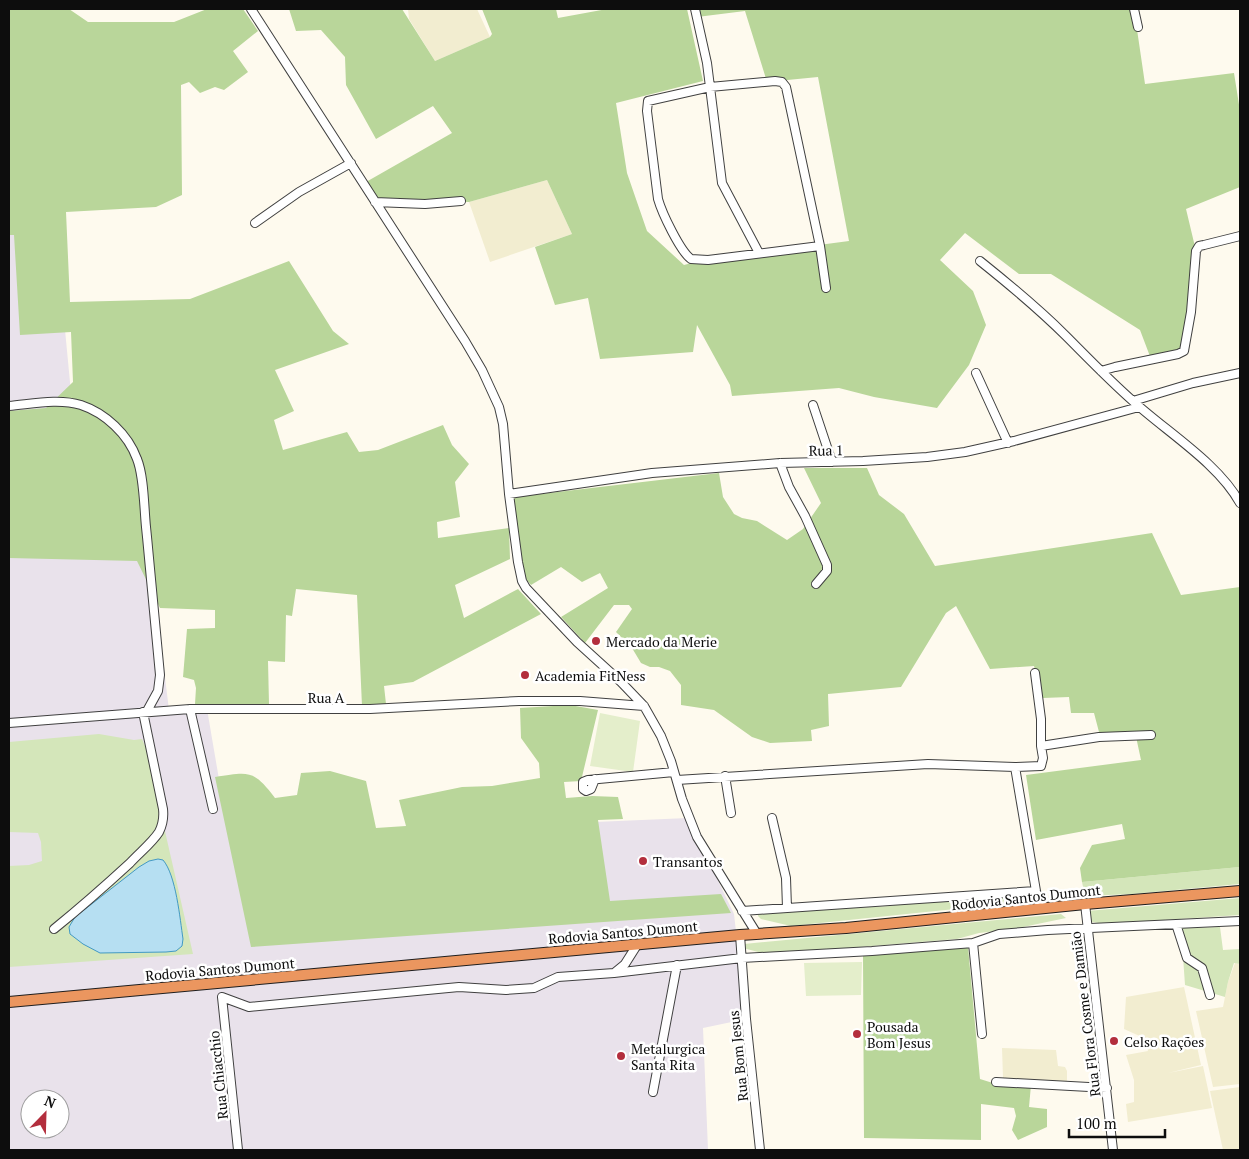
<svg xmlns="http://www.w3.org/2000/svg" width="1249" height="1159" font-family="'PT Serif',serif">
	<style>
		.industrial { fill: #e9e2eb; fill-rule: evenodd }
		.farmland { fill: #f2edd0 }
		.green { fill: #d4e6ba }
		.forest { fill: #b9d69a }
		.pitch { fill: #e4eecb }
		.water { fill: #b6dff2; stroke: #4299c4 }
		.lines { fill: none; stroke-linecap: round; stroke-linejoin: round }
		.minor-casing { stroke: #404040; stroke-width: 10 }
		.highway-casing { stroke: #1e1e1e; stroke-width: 12 }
		.minor { stroke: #fff; stroke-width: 8 }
		.highway { stroke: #eb965f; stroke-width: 10 }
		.poi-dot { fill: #b32e3d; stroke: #fff; stroke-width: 2 }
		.labels { text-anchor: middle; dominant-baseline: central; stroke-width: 5; stroke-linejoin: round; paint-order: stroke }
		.street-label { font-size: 14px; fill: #0d0d0d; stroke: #fff }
		.poi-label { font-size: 14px; fill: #0d0d0d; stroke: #fff; text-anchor: start }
	</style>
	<rect width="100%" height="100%" fill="#fefaee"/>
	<!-- industrial -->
	<path class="industrial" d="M55 225 72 403 139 465 169 710 207 709 229 838 688 818 734 914 746 1019 703 1028 708 1150H9V227ZM30 1099H60V1129H30Z"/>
	<!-- farmland -->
	<path class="farmland" d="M408 9H477L490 37 435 61 409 19Z
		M547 180 572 234 490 262 469 202Z
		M1235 963 1240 964V1084L1213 1087 1196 1011 1223 1007 1228 982Z
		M1184 987 1201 1065 1168 1073 1203 1066 1212 1108 1128 1122 1126 1104 1134 1102V1080L1126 1055 1148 1051 1144 1038 1124 1029 1126 997Z
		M1002 1048 1056 1050 1058 1066 1065 1067 1067 1071V1084L1003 1078Z
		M1240 1087V1150H1223L1210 1091Z"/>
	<!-- green -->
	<path class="green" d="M99 734 134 740 142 739 146 748 193 954 9 967V866L29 865 42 861 41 842 38 833 9 832V742Z
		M1240 867V884L1132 894 1085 896 1082 882Z
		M1016 895H1030L1031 896 1024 902 791 926 761 919 758 916V913L890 906 907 902 940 900 955 902 991 899Z
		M1240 898V915L1103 924 1088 921 1087 911Z
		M1061 914 1066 918 1014 929 979 933 957 939 787 953H762L743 948 744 944Z
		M1220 927 1223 950 1240 949V964L1234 963 1228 982 1225 997 1185 985 1181 928Z"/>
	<!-- forest -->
	<path class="forest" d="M9 9H69L88 22H174L207 9H243L258 31 233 51 248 72 224 90 215 87 200 93 189 82 181 85 182 195 156 207 66 212 70 302 190 299 289 261 333 331 349 344 275 370 294 411 274 420 283 450 347 432 359 452 378 450 443 425 452 445 469 464 455 482 460 517 437 522 438 538 509 528 510 559 455 585 464 618 518 589 541 614 413 682 384 686 386 704 362 706 357 595 296 589 292 616 286 615 285 662 268 661 269 704H195L196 688 194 680 183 677 187 629 215 628V610L160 608 137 561 9 558V411L46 408 73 382 71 332 20 335 14 235H9Z
		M289 9H402L435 61 490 37 492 34 482 9H556L558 18 607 9H687L703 81 616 103 627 173 647 231 684 265 699 261 849 241 818 77 767 82 745 11 697 17 695 9H1134L1145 84 1234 73 1240 111V187L1186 209 1196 251 1191 312 1178 354 1151 359 1140 330 1051 274H1019L965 233 940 260 973 291 986 325 969 365 937 408 874 397 839 388 732 396 730 385 697 325 693 352 600 359 588 298 555 305 535 247 572 234 547 180 469 202 379 200 366 182 452 133 433 106 376 139 346 85 345 57 321 30 296 31Z
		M804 468H867L879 495 904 514 935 566 1152 533 1181 595 1240 587V867L1082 882 1080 868 1092 845 1125 839 1122 824 1036 840 1026 775 1141 760 1135 732H1099L1094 713H1071L1069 697 1043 698 1034 666 990 669 956 606 946 613 901 687 828 694 829 726 811 730 812 741 770 743 752 737 714 710 681 705V685L670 671 659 667H650L641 663 632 648 616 632 632 609 629 605H614L585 643 561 617 608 588 600 573 582 582 561 567 531 585 525 578 513 501 515 497 719 473 723 497 734 514 742 518 757 521 787 540 803 529 821 503Z
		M570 705 598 710 581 781 564 782 566 798 592 796 618 797 623 819 598 820 610 901 721 894 731 913 251 947 215 777C249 772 253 769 275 798L297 795 301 773 330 771 366 781 376 828 406 826 399 800 462 787 492 786 540 778 539 763 521 738 520 708Z
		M968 947 980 1079 996 1084 1031 1085 1029 1107 1047 1109V1127L1018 1140 1012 1130 1016 1116 1014 1108 981 1104V1140L864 1138 863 955Z"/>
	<!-- pitch -->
	<path class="pitch" d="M600 713 640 721 633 772 590 766Z
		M862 962 861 995 806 996 804 963Z"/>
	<!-- water -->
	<path class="water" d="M158 859 163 860C176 875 180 919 183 939L182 946 176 951 166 952 100 953 83 944 70 934 69 927 75 917 139 867 149 861Z"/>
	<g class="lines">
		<!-- minor casing -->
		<g class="minor-casing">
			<path id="minor" d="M251 9 465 341 482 370 499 407 503 424 509 494 518 562 522 581 526 588 577 642 621 682 644 706 661 736 671 761 682 799 697 837 757 934
				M695 9 707 63 722 183 759 253
				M1134 9 1138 27
				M775 81 782 82 786 87 820 246 708 260 691 259C680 251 662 213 658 199L647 111 648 101 710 87Z
				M375 202 425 204 461 201
				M255 223 299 192 351 163
				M820 246 826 288
				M980 261C1010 285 1039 309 1066 336 1088 358 1110 381 1134 402 1167 432 1219 464 1240 503
				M1101 371 1115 367 1178 354 1184 351 1191 312 1196 251 1199 246 1204 245 1240 236
				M976 373 1008 443
				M1133 401 1193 383 1240 373
				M813 405 832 462
				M9 406C32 404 58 398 81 405 105 413 128 434 137 459 144 476 144 507 146 527 151 576 155 625 160 675L158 691 147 711
				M780 463 789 487 805 516 827 565V571L816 584
				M509 494 652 473 780 463 863 461 927 457 965 452 1014 441 1139 407
				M190 709 213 809
				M9 723 190 709H370L519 701H580L644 706
				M1041 746 1099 737 1151 735
				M1015 767 1036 891 1041 909
				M725 776 731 813
				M595 779 591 789 586 791 583 789V782L588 780 674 772
				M677 780 928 764 1015 767 1041 766 1043 758 1041 746V719L1035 673
				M772 818 786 878 787 908
				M1085 904 1113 1150
				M742 911 1036 891
				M1176 924 1187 958 1202 968 1210 995
				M54 929C80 908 105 886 130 863 139 853 152 843 159 832 163 824 164 818 163 809L143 712
				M740 935 746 1019 760 1150
				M973 943 982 1034
				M614 973 742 958 872 951 973 943 999 934 1048 930 1240 921
				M996 1082 1107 1088
				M653 1092 677 965
				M238 1150 222 997 249 1007 459 987 506 990 534 988 558 977 614 973 625 964 637 945"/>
		</g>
		<!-- highway casing -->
		<g class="highway-casing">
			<path id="highway" d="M9 1002 740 935 846 928 1085 904 1240 891"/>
		</g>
		<!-- minor -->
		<use href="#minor" class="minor"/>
		<!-- highway -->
		<use href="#highway" class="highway"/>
	</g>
	<!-- markers -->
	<g class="poi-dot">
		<circle cx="596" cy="641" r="5"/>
		<circle cx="525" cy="675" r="5"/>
		<circle cx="643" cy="861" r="5"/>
		<circle cx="857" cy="1034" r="5"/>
		<circle cx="1114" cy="1041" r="5"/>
		<circle cx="621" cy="1056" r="5"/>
	</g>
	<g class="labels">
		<!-- street labels -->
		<g class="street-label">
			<text transform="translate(826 450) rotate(-1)">Rua 1</text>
			<text x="326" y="697">Rua A</text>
			<text transform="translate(1026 897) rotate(-6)">Rodovia Santos Dumont</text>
			<text transform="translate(623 932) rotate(-5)">Rodovia Santos Dumont</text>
			<text transform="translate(220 969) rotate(-5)">Rodovia Santos Dumont</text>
			<text transform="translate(1085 1014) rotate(-97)">Rua Flora Cosme e Damião</text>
			<text transform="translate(738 1056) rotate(-96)">Rua Bom Jesus</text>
			<text transform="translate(218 1075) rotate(-96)">Rua Chiacchio</text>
		</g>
		<!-- poi labels -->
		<g class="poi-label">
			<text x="606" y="641">Mercado da Merie</text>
			<text x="535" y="675">Academia FitNess</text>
			<text x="653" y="861">Transantos</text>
			<text x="867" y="1026">Pousada<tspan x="867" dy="16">Bom Jesus</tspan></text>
			<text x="1124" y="1041">Celso Rações</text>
			<text x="631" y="1048">Metalurgica<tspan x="631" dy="16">Santa Rita</tspan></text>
		</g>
	</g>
	<!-- border -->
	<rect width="1249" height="1159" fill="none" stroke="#0d0d0d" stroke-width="20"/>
	<!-- north arrow -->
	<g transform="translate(45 1114) rotate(23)"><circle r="24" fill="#ffffff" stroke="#9e9e9e"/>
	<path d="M0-4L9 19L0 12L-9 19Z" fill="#b32e3d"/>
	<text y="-8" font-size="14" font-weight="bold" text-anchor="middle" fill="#0d0d0d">N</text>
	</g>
	<!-- scale -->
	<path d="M1069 1129v8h96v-8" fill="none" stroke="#0d0d0d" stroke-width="2.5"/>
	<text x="1076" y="1129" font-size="15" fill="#0d0d0d" stroke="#ffffff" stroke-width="4" paint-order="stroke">100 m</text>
</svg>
